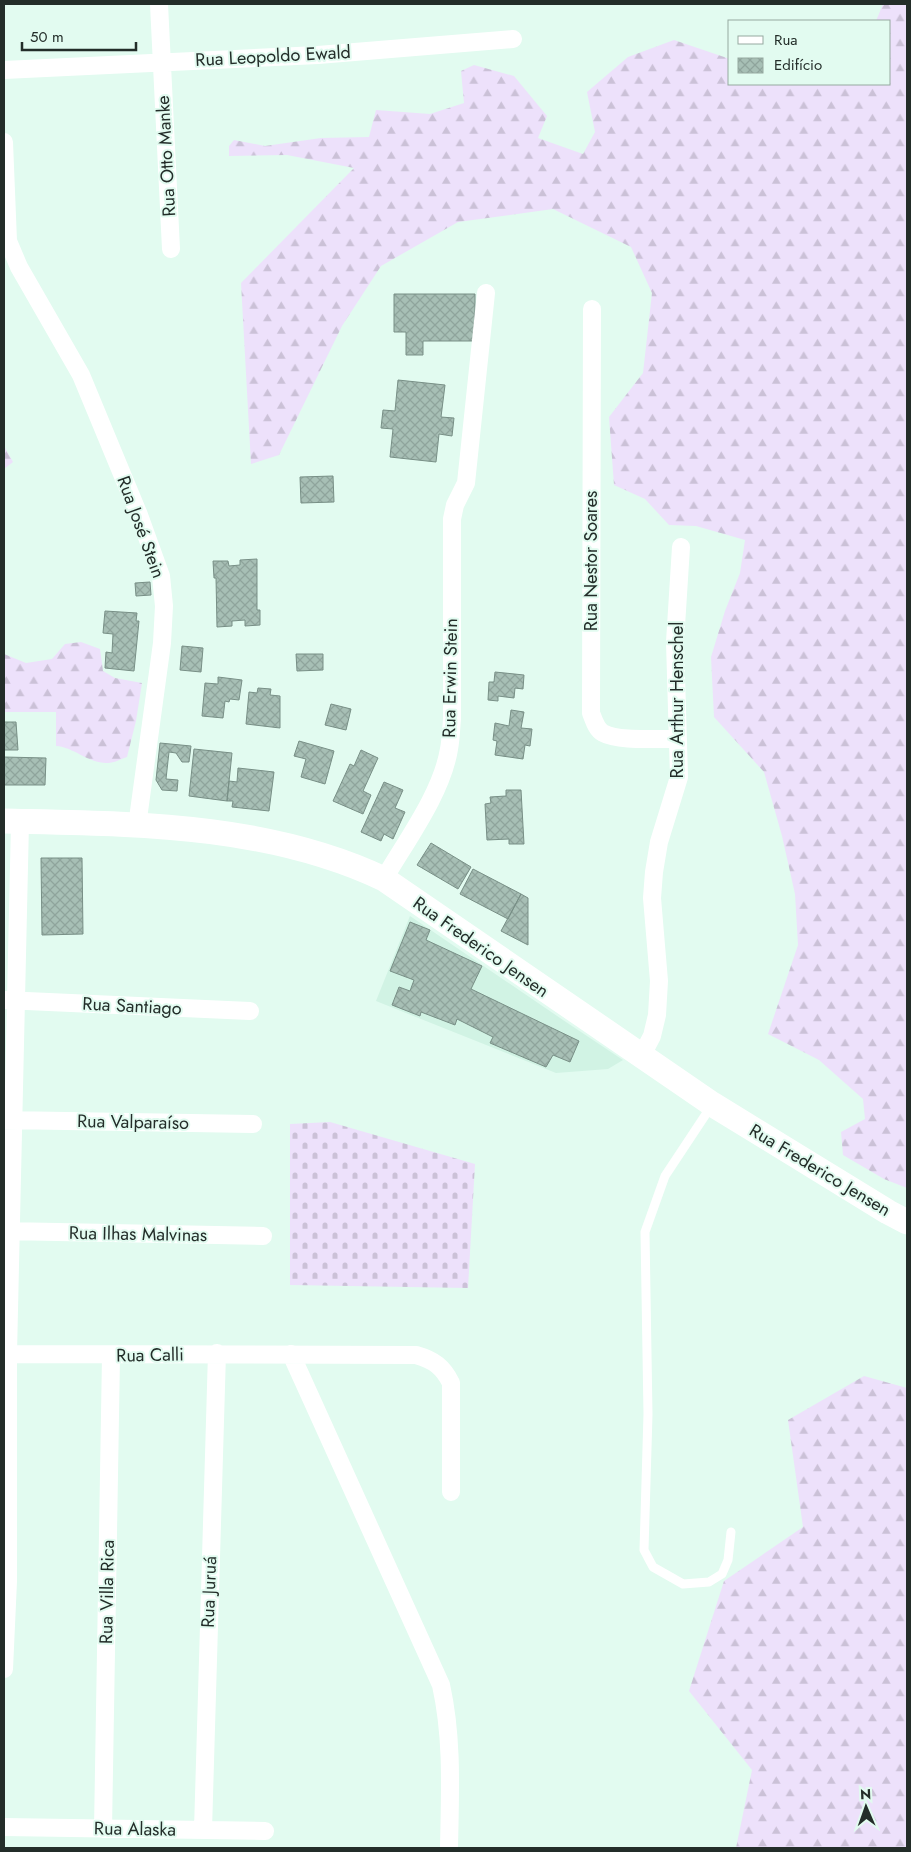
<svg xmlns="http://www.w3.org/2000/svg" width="911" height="1852" font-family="Jost,sans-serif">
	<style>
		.built { fill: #d1f3e4 }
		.forest { fill: url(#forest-firs) }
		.cemetery { fill: url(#cemetery-stones) }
		.building { fill: url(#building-cross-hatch); stroke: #788f86 }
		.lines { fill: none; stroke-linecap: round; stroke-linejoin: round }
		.lane { stroke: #fff; stroke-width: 9 }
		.street { stroke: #fff; stroke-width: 18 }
		.secondary { stroke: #fff; stroke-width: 25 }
		.labels { text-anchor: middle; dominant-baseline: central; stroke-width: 4; stroke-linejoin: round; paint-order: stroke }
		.street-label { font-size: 18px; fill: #232d29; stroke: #e2fbf0 }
	</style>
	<defs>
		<pattern id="forest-firs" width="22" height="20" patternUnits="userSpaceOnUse" patternTransform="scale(1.25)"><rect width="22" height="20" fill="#ede1fb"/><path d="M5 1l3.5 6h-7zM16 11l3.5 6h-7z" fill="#cbc1d7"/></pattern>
		<pattern id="cemetery-stones" width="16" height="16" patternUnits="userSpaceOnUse" patternTransform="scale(1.25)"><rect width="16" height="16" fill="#ede1fb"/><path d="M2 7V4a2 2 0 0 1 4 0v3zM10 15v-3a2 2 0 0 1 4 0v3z" fill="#cbc1d7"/></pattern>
		<pattern id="building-cross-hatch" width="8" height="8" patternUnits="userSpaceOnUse" patternTransform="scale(1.25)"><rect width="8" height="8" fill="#a7bfb5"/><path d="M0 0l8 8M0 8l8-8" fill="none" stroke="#8fa49c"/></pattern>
	</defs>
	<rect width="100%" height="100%" fill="#e2fbf0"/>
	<!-- built -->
	<path class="built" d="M410 916 563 1020 623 1060 608 1069 556 1073 376 1001Z"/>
	<!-- forest -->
	<path class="forest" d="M883 4H907V1188L884 1179 843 1155 841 1132 865 1119 863 1099 819 1060 768 1034 798 945 795 894 782 836 764 772 714 717 711 657 725 611 740 573 745 540 696 526 669 525 645 499 614 485 609 417 643 373 652 293 631 247 553 209 458 222 381 266 342 326 279 455 251 464 241 283 354 168 287 155 229 156V146L234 140 265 146 321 138 369 137 376 110 430 114 464 103 461 71 474 65 514 76 547 116 538 138 583 154 595 132 587 92 628 57 674 40 730 59V84H890V21H876Z
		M4 446 13 462 4 469Z
		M81 642 100 649 103 671 115 678 142 683 136 721 127 757C121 759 114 763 108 763 89 764 74 747 56 746V712H4V654L26 663 52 659 65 644Z
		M864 1376 907 1388V1848H736L752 1770 689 1691 724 1581 803 1527 788 1420Z"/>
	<!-- cemetery -->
	<path class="cemetery" d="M330 1122 475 1164 468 1288 290 1285V1124Z"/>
	<!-- building -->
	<path class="building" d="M394 294H475V341H423V355H406V332H394Z
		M398 380 445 385 441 417 454 418 452 436 439 434 436 462 390 457 393 429 381 428 383 410 395 411Z
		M333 476 334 502 301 503 300 477Z
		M257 559V610H260V625L245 626V620L232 621V626L217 627 216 578H214L213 561H228L229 566 240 565V560Z
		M150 582 151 595 136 596 135 583Z
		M105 611 137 613 136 621H139L134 671 105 668 106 652 112 653 113 634 103 633Z
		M182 646 203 648 201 672 180 670Z
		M296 654H323V670L297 671Z
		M495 672 524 675 523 689 515 688 514 698 498 696V701L488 700 489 682H494Z
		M218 677 242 680 239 700 230 699 229 702 225 701 223 718 202 716 205 683 218 684Z
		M258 688 271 689 270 695 280 696V728L246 724 249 692 257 693Z
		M331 704 351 709 346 730 325 725Z
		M511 710 524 712 521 728 532 729 530 746 525 745 523 759 495 755 497 741 493 740 495 723 509 726Z
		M4 722H16L18 750H4Z
		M299 741 334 751 325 784 301 777 306 759 294 756Z
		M160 743 191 746 189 762H182L176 753 169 752 166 779 178 780 177 791 162 790 156 780Z
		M194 749 232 753 227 801 189 796Z
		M361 750 378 758 363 791 371 795 363 814 333 801 350 764 354 766Z
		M4 757 46 758 45 785H4Z
		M238 768 274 772 269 811 232 807 233 801H227L229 781 237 782Z
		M384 782 403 790 395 808 405 812 393 839 384 834 381 841 361 832Z
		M506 790H521L524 844H509V839L487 840 485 804 491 803 490 797 506 796Z
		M431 843 471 867 458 889 417 865Z
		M41 858H82L83 934 42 935Z
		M473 869 521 894 508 919 460 894Z
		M521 894 528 898V945L501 931Z
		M410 922 430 930 426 940 482 966 471 989 579 1041 570 1062 553 1055 546 1067 490 1043 493 1037 457 1019 455 1025 421 1012 420 1016 392 1005 399 987 410 991 414 980 390 971Z"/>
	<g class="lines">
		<!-- lane -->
		<path class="lane" d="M712 1105 665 1176 645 1232 648 1414 644 1550 653 1567 683 1584 709 1582 722 1574 728 1560 731 1532"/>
		<!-- street -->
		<path class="street" d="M159 4 171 249
			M4 70 318 55 513 39
			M4 142 8 241 19 267 81 375 139 515 161 576 164 606 162 643 137 826
			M592 309 591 713C594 720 596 729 603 733 619 742 659 738 678 739
			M384 879C406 841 442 793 449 749 451 739 451 729 452 719V519L455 505 466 483 486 293
			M4 1000 250 1011
			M641 1057 652 1036 657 1015 659 981 652 898 654 872 659 842 679 777 675 642 681 547
			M4 1120 253 1124
			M4 1231 263 1236
			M4 1354 416 1355C434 1360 443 1367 451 1383V1492
			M291 1354 441 1685C453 1739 450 1793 449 1848
			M4 1669 8 1581V1354L20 822
			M4 1827 265 1831
			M103 1829 111 1356
			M203 1830 217 1353"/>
		<!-- secondary -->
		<path class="secondary" d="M4 821C132 824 266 823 384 879L712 1104 888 1212 907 1222"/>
	</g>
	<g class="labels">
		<!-- street labels -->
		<g class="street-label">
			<text transform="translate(273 56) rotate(-3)">Rua Leopoldo Ewald</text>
			<text transform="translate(166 156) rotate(-93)">Rua Otto Manke</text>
			<text transform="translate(141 527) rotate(70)">Rua José Stein</text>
			<text transform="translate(591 561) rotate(-90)">Rua Nestor Soares</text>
			<text transform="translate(450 678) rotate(-89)">Rua Erwin Stein</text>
			<text transform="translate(677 700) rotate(-90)">Rua Arthur Henschel</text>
			<text transform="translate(481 947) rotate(35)">Rua Frederico Jensen</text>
			<text transform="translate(132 1006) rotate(3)">Rua Santiago</text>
			<text transform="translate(133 1122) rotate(1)">Rua Valparaíso</text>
			<text transform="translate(820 1170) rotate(31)">Rua Frederico Jensen</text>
			<text transform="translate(138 1234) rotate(1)">Rua Ilhas Malvinas</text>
			<text transform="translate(150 1355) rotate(-1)">Rua Calli</text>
			<text transform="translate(107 1592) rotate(-89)">Rua Villa Rica</text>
			<text transform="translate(209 1592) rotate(-88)">Rua Juruá</text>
			<text transform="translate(135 1829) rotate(1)">Rua Alaska</text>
		</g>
	</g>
	<!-- border -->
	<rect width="911" height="1852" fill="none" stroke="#232d29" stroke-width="10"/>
	<!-- legend -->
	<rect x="728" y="20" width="162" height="65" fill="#e2fbf0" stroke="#96a9a0"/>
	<rect x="738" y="36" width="25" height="8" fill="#ffffff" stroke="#96a9a0"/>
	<text x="774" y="45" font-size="15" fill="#232d29">Rua</text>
	<rect x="738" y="58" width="25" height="15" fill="url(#building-cross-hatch)" stroke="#96a9a0"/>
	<text x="774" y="70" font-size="15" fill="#232d29">Edifício</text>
	<!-- north arrow -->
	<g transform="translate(866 1807) rotate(358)" stroke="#e2fbf0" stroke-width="4" paint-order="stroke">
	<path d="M0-4L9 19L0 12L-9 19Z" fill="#232d29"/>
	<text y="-8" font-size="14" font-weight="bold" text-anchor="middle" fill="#232d29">N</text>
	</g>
	<!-- scale -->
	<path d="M22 42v8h114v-8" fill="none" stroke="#232d29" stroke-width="2.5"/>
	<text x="30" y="42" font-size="15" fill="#232d29" stroke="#e2fbf0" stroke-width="4" paint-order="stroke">50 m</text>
</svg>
